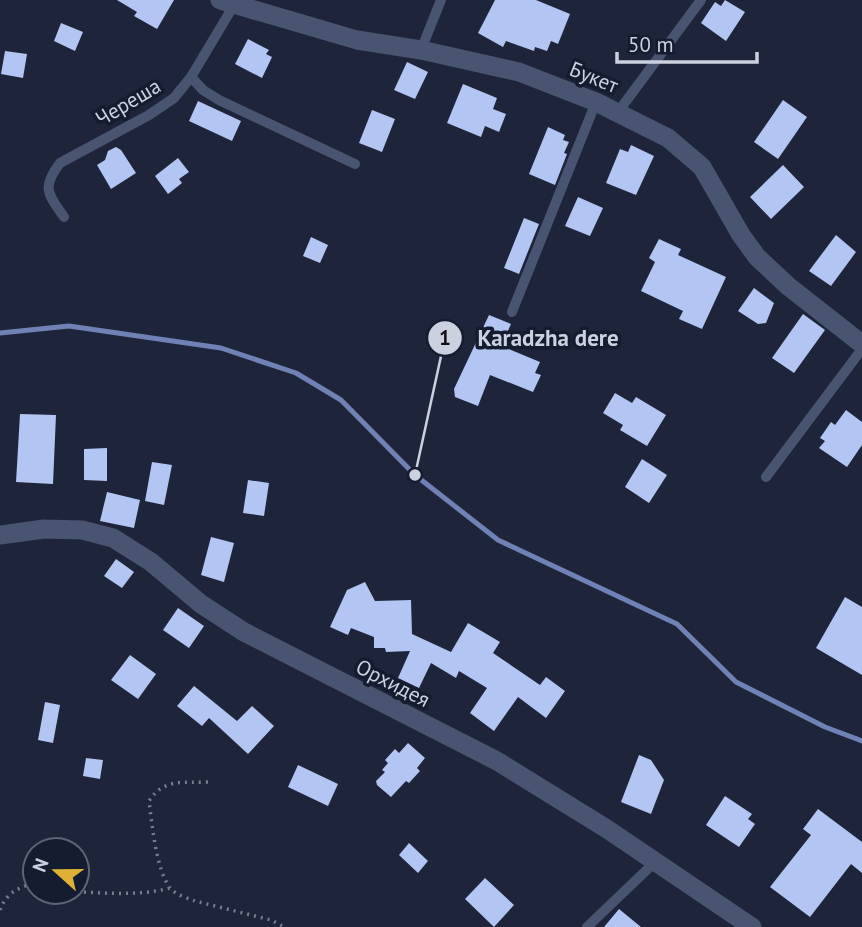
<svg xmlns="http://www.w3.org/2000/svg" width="862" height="927" font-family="'PT Sans',sans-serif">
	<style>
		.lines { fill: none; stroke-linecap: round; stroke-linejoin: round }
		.stream { stroke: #7082b5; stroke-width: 5 }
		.building { fill: #b3c5f2 }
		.path { stroke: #787e8f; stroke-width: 3.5; stroke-dasharray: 2 5; stroke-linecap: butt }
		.service { stroke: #495471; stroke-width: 10 }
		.minor { stroke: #495471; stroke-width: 19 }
		.labels { text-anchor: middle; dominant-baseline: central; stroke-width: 7; stroke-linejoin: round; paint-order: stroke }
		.street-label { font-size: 21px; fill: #ccd1df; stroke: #141c30 }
		.leader { fill: none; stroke: #ccd1df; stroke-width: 2.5 }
		.callout-dot { fill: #ccd1df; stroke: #141c30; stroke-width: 2.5 }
		.mark-label { font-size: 21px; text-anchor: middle; font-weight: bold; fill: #111 }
		.callout-label { font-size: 23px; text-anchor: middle; font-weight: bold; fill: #ccd1df; stroke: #141c30; stroke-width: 7; stroke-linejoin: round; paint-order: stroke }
	</style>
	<rect width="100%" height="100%" fill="#1e253a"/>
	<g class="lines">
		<!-- stream -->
		<path class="stream" d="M0 333 69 326 221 348 296 373 341 400 415 475 498 540 677 624 736 682 825 727 862 741"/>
	</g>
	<!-- building -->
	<path class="building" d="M117 0H174L157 29 134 16 137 12Z
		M495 0H536L570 14 558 44 551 41 547 51 535 47 534 51 506 41 503 47 478 33Z
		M725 0 745 12 726 41 701 23 715 2 721 6Z
		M61 23 83 32 75 51 54 41Z
		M248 39 269 50 266 54 272 57 262 78 235 64Z
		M5 51 27 54 23 78 1 74Z
		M407 62 428 72 415 99 394 90Z
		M463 84 497 98 493 109 506 114 499 132 485 126 481 137 447 123Z
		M783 100 807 117 778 159 754 142Z
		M198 101 241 121 232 141 189 121Z
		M372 110 395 119 382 152 359 143Z
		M548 127 565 135 563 140 569 142 564 153 567 154 555 185 529 174Z
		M631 145 654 156 636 195 606 183 620 149 628 152Z
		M116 147 121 150 136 173 111 189 97 165 105 160 108 151Z
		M178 158 189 172 179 179 182 183 168 194 155 176Z
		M783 165 804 187 771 219 750 197Z
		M578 197 603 208 590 236 565 226Z
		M524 218 539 224 519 274 504 268Z
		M836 235 856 252 831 286 809 271Z
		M311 237 328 245 320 263 303 256Z
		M659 239 681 249 678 255 726 277 702 329 679 319 683 311 641 291 655 262 649 258Z
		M754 288 774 303 766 323 758 324 738 311Z
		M803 314 825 330 794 373 772 358Z
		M489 315 511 324 501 346 540 362 535 373 541 375 533 392 490 375 478 406 455 397 454 389Z
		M615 393 632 403 636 397 666 415 647 446 620 430 623 425 603 413Z
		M846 410 862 422V445L847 467 819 448 825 441 820 438 831 422 835 425Z
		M20 414 56 415 53 484 16 482Z
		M107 448V481L84 480V449Z
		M642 459 667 475 649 503 625 487Z
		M152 462 172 465 164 505 145 501Z
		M248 480 269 483 264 516 243 513Z
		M107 492 140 500 134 528 100 521Z
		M211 537 234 543 224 582 201 575Z
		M116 559 134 572 122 588 104 576Z
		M365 582 375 601 411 600 412 634 451 652 468 623 500 642 493 653 540 685 546 677 565 691 546 718 518 697 494 731 470 713 487 688 459 671 456 678 431 663 419 688 398 678 410 651 386 652 385 648H374V637L351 628 348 635 330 627 347 590Z
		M845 597 862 607V675L816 648Z
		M178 608 204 626 189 648 163 630Z
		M130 655 156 674 138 699 111 680Z
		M194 686 237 721 252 706 274 726 248 754 209 718 202 726 177 706Z
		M45 702 60 705 53 743 38 740Z
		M408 743 425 758 417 768 420 771 409 783 406 781 391 797 377 785 376 781 385 772 382 770 388 763 385 760 395 749 399 753Z
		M639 755 651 760 664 780 651 814 621 802Z
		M86 758 103 760 100 779 83 776Z
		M298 765 338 784 328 806 288 787Z
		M725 796 752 814 748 819 755 824 739 847 706 825Z
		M818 809 862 842V873L851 864 810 917 770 887 811 835 803 829Z
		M409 843 428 861 418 873 399 855Z
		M485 878 514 905 494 927 465 899Z
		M619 909 641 927H604Z"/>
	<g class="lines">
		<!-- path -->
		<path class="path" d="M208 782C183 783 164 778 149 801 152 824 156 869 170 888 176 895 187 898 195 901L271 920 284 927
			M77 892C108 893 140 896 170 888
			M0 910C6 893 19 887 35 883"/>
		<!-- service -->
		<path class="service" d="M421 50 441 0
			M191 77 203 90 219 100 355 164
			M618 112 701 0
			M64 217C48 194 41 188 60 163L149 115 174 98 191 77 234 5
			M512 312 596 102
			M766 477 862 349
			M587 927 654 863"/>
		<!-- minor -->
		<path class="minor" d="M220 0 357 40 421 50 519 72 596 102 668 138 702 167 741 235 757 257 788 286 862 344
			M0 535 44 529 82 530 113 538 151 562 201 604 244 632 497 761 607 829 752 927"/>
	</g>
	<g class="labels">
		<!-- street labels -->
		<g class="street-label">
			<text transform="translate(594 77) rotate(22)">Букет</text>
			<text transform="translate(128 102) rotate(-31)">Череша</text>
			<text transform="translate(393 683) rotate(27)">Орхидея</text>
		</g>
	</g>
	<!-- callouts -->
	<path class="leader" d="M415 475L445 338"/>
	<g class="callout-dot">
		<circle cx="415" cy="475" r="7"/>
		<circle cx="445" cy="338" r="18"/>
	</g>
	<g class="mark-label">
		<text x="445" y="345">1</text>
	</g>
	<g class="callout-label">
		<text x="548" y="346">Karadzha dere</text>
	</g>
	<!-- north arrow -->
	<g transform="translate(56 871) rotate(291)"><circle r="33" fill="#141c30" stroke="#5e6476" stroke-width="2"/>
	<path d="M0-5L12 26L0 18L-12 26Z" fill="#ddb133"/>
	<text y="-10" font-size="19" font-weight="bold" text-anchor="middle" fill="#ccd1df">N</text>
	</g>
	<!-- scale -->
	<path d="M617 52v10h140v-10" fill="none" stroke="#ccd1df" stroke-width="3.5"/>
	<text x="628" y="52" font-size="21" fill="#ccd1df" stroke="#141c30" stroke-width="5" paint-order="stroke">50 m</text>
</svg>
